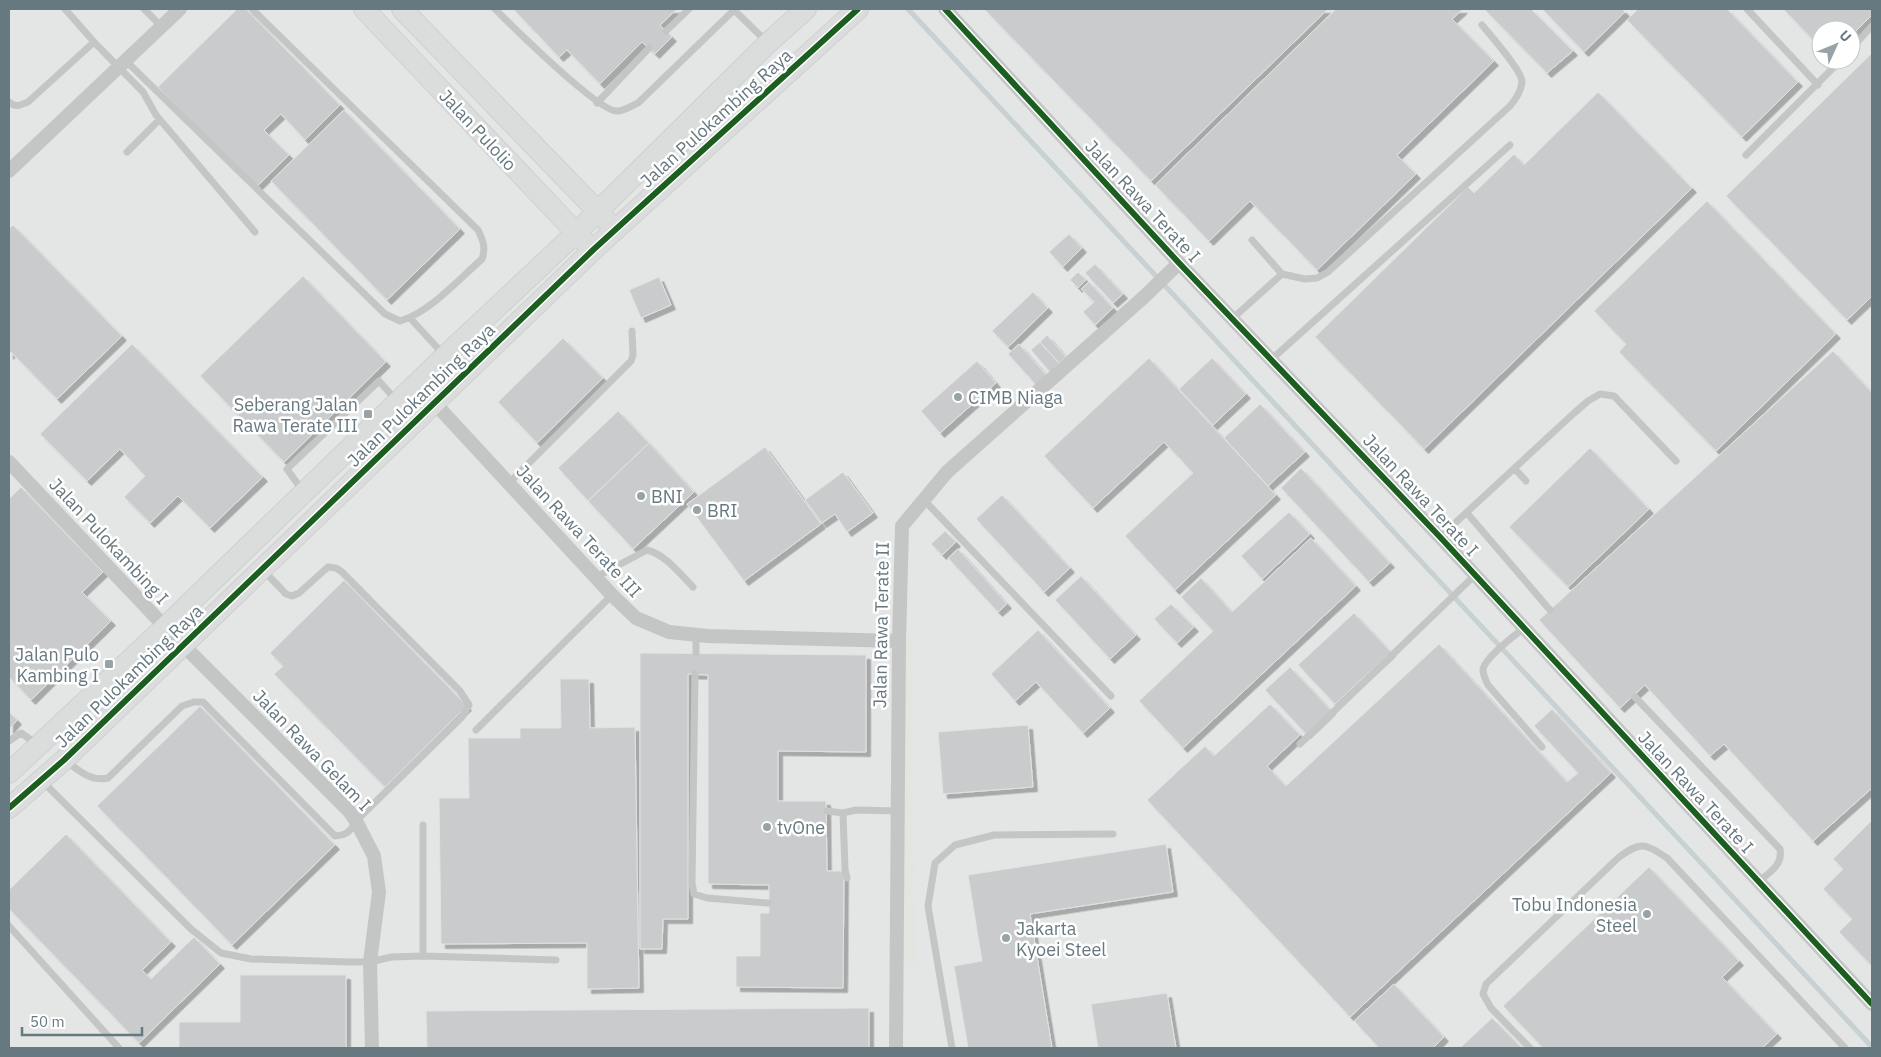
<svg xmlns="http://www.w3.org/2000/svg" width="1881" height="1057" font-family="'IBM Plex Sans',sans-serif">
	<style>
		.built { fill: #e4e5e5; fill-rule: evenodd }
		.green { fill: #e3e5e0 }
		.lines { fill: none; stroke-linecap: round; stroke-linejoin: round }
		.stream { stroke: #c7d0d2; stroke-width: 5 }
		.building { fill: #cacbcc; stroke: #e3e2e2; filter: url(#shadow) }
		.secondary-casing { stroke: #cfd0d0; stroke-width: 22 }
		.lane { stroke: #c4c6c6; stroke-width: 7 }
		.street { stroke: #c4c6c6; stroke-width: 14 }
		.secondary { stroke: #dbdcdc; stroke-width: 20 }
		.cycleway-casing { stroke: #fff; stroke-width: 9 }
		.cycleway { stroke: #1b5e20; stroke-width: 6 }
		.poi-dot { fill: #98a3a8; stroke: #fff; stroke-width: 2 }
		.labels { text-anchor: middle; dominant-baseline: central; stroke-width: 5; stroke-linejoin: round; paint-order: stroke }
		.street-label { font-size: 18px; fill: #667880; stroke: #fff }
		.poi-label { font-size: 18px; fill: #667880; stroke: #fff; text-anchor: start }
	</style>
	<defs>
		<filter id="shadow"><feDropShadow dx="4.5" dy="4.5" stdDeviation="0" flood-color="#0004"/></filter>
	</defs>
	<rect width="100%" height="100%" fill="#f4f3f2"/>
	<!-- built -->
	<path class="built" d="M9 9H1872V1048H9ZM1821 30H1851V60H1821Z"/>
	<!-- green -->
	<path class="green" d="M899 641H911L915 967 897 964Z"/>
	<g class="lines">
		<!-- stream -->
		<path class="stream" d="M908 9 1872 1047"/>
	</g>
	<!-- building -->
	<path class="building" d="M237 9H246L340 105 305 140 281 114 264 130 289 155 256 187 158 87Z
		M513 9H677L660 25 672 37 655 54 642 42 600 84 567 50 559 57Z
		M984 9H1328L1151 181Z
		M1336 9H1463L1452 19 1494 61 1397 155 1416 174 1317 270 1250 201 1209 241 1155 185Z
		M1484 9H1531L1573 51 1547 73Z
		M1542 9H1622L1625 12 1584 52Z
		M1638 9H1727L1798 82 1742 137 1627 20Z
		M1783 9H1872V15L1851 36V30H1821V48Z
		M1872 53V296L1847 320 1726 196Z
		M1598 92 1692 188 1424 449 1315 337 1468 187 1474 193 1514 154 1524 165Z
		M344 110 460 229 387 300 271 181Z
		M1707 201 1836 334 1716 451 1619 352 1626 344 1594 311Z
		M13 225 122 336 57 399 11 352 9 355V229Z
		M1069 234 1082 248 1063 267 1049 252Z
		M1095 264 1123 294 1113 303 1085 273Z
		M1078 272 1086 280 1078 288 1070 280Z
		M303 276 386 362 284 462 200 376Z
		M659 277 671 305 641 318 629 290Z
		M1089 282 1113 308 1095 325 1083 312 1094 302 1081 289Z
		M1033 292 1048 308 1008 347 992 331Z
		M1047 335 1066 357 1059 363 1040 342Z
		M563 338 603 378 537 443 498 402Z
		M1040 342 1059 363 1050 372 1031 350Z
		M132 344 263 477 210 528 178 496 150 523 124 497 145 476 120 449 87 481 40 434Z
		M1019 344 1047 376 1036 385 1008 354Z
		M1833 351 1872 393V788L1813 841 1724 744 1710 756 1645 685 1620 708 1539 620Z
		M1149 358 1276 495 1175 590 1125 536 1193 473 1164 442 1093 508 1044 456Z
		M1212 358 1246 394 1213 425 1179 389Z
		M977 361 996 383 940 433 921 411Z
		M1260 404 1305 452 1268 486 1224 438Z
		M618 411 649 443 588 501 558 468Z
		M649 443 694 492 633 549 588 501Z
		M765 447 821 524 744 581 687 504Z
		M1590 448 1649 509 1568 587 1509 527Z
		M1301 468 1390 563 1369 582 1281 488Z
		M843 472 873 513 847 532 835 514 822 523 805 500Z
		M21 487 103 572 82 592 111 621 31 700 9 677V499Z
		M1002 495 1070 568 1044 592 976 519Z
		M1289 512 1310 534 1262 579 1241 556Z
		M945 531 956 542 942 555 931 544Z
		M1311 538 1356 586 1183 748 1139 701 1213 631 1181 597 1201 578 1232 612Z
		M958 549 1007 604 998 612 948 558Z
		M1081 576 1136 635 1110 659 1055 600Z
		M344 580 467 706 385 787 274 674 283 666 270 653Z
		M1171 604 1194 627 1177 643 1154 619Z
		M1354 613 1391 652 1335 704 1298 665Z
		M1038 630 1110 708 1083 733 1036 682 1015 701 991 674Z
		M1439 644 1567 782 1578 773 1534 726 1552 709 1611 773 1350 1017 1147 800 1205 746 1214 756 1270 704 1300 735 1267 766 1286 786Z
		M640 653 866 655V752L778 751V801H826L827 871H844L843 988 736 987V956H760V913H769V885L708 884V675L688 674V919H663L662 949H640Z
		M1290 667 1331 710 1306 734 1265 690Z
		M560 679H589L590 728 635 727 639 988 587 989V943L441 944 439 798H469L468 738H520V728H561Z
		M200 706 335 845 232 945 97 806Z
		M9 712 17 720 9 729Z
		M1028 725 1033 787 943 794 938 732Z
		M1872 820V966L1839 932 1852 919 1823 889 1843 869 1833 859Z
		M66 834 171 942 142 970 151 979 194 937 220 964 139 1043 9 909V890Z
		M1166 844 1173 892 1030 914 1052 1048H968L954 966 982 961 968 875Z
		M1649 867 1739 961 1722 977 1777 1034 1762 1048H1543L1503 1006Z
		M240 975H346V1048H179V1022H240Z
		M1394 984 1444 1037 1433 1048H1379L1354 1021Z
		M1167 993 1176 1048H1098L1091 1004Z
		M869 1008V1048H427L426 1011Z
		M1492 1018 1522 1048H1460Z"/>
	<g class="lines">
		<!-- secondary casing -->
		<g class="secondary-casing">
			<path id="secondary" d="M364 9 584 241
				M402 9 607 221
				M9 773 165 627 445 356 576 233 768 43 806 9
				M9 808 64 760 593 250 858 9"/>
		</g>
		<!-- lane -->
		<path class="lane" d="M65 9 94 42 143 92 156 115 255 232
			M144 9 161 26
			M495 9C512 26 597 110 616 111 623 112 631 106 638 103L734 10 766 41
			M1747 9 1818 85
			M666 31 689 9
			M1851 49 1872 26
			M125 60 385 314 400 321C430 312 458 280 482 259 486 248 483 240 478 230L252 9
			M9 102C15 108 21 105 28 102L94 42
			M597 103 649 48
			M127 152 159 120
			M1746 155 1841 60
			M1252 240 1282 274 1305 279 1317 278 1328 272 1510 106C1516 99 1521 92 1522 82 1522 71 1491 36 1482 25
			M410 318 444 355
			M1233 318 1282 274
			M1272 359 1510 145
			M1515 469 1526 481
			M509 483 631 361 633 355 632 331
			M302 490 287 469 379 381 396 400
			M923 499 1111 696
			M1467 513 1550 610
			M1440 537 1573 414 1588 401 1600 394 1614 396 1676 461
			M596 577 647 550C666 555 679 573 693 587
			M1524 628C1514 636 1484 658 1483 670 1483 675 1486 681 1488 685L1542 747
			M696 653V634
			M695 674 692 883 694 894 707 898 768 903
			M1635 697 1780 849C1783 865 1770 872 1758 882
			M476 730 612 595
			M9 741 21 733 37 744
			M1300 744 1475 575
			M66 761C79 771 92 782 108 778L182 706 194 702H203L335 836C347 835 350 832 356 821L462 717 469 705 460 691 342 572 336 568 328 567 299 593 292 596 286 594 264 571
			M42 781 191 929 221 953 251 959 349 962H370L391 957 423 956 556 960
			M827 811 843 813 856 810 898 811
			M843 813 845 869 847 878
			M9 926 119 1048
			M423 956V825
			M952 1048 928 906 935 863 955 845 994 835 1113 834
			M1530 1048 1491 1008 1483 994 1486 984 1618 858C1641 841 1644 843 1667 858L1845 1048"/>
		<!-- street -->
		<path class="street" d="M945 9 1179 263 1440 537 1872 1004
			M9 171 180 9
			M417 384 612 595 636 618 669 632 708 636 899 641
			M9 462 165 627 349 811 356 821 374 856 379 892 370 962 372 1048
			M896 1048 899 641 902 526 947 472 1145 296 1179 263"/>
		<!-- secondary -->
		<use href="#secondary" class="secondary"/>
		<!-- cycleway casing -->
		<g class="cycleway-casing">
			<path id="cycleway" d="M945 9 1179 263 1440 537 1872 1004
				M9 808 64 760 593 250 858 9"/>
		</g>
		<!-- cycleway -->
		<use href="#cycleway" class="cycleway"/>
	</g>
	<!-- markers -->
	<g class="poi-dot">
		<circle cx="958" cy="397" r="5"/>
		<rect x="363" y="409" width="10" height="10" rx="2.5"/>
		<circle cx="641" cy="496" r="5"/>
		<circle cx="697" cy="510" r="5"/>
		<rect x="104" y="659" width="10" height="10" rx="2.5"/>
		<circle cx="767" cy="827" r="5"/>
		<circle cx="1647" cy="914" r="5"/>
		<circle cx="1006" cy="938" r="5"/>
	</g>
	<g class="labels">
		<!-- street labels -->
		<g class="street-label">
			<text transform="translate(716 118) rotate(-42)">Jalan Pulokambing Raya</text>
			<text transform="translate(478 130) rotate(47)">Jalan Pulolio</text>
			<text transform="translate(1143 201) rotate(47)">Jalan Rawa Terate I</text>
			<text transform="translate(421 395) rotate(-44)">Jalan Pulokambing Raya</text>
			<text transform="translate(1421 495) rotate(47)">Jalan Rawa Terate I</text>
			<text transform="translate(579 531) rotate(47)">Jalan Rawa Terate III</text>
			<text transform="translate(109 541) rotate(47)">Jalan Pulokambing I</text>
			<text transform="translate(881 625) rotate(-89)">Jalan Rawa Terate II</text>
			<text transform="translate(129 676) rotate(-44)">Jalan Pulokambing Raya</text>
			<text transform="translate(312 750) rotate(46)">Jalan Rawa Gelam I</text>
			<text transform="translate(1696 792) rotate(47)">Jalan Rawa Terate I</text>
		</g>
		<!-- poi labels -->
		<g class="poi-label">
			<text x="968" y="397">CIMB Niaga</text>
			<text x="358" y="404" text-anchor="end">Seberang Jalan<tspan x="358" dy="21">Rawa Terate III</tspan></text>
			<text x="651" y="496">BNI</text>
			<text x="707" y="510">BRI</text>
			<text x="99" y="654" text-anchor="end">Jalan Pulo<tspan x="99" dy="21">Kambing I</tspan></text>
			<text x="777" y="827">tvOne</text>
			<text x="1637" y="904" text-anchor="end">Tobu Indonesia<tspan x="1637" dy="21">Steel</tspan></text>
			<text x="1016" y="928">Jakarta<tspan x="1016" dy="21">Kyoei Steel</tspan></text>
		</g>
	</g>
	<!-- border -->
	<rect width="1881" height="1057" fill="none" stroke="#667880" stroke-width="20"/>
	<!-- north arrow -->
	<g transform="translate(1836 45) rotate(46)"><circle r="24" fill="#ffffff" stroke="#c2c9cc"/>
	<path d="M0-4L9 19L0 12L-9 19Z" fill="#98a3a8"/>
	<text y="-8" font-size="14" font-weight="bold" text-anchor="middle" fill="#667880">U</text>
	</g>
	<!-- scale -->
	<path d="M22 1027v8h120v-8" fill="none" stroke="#667880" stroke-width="2.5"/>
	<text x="30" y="1027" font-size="15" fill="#667880" stroke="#ffffff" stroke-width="4" paint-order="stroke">50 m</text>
</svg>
